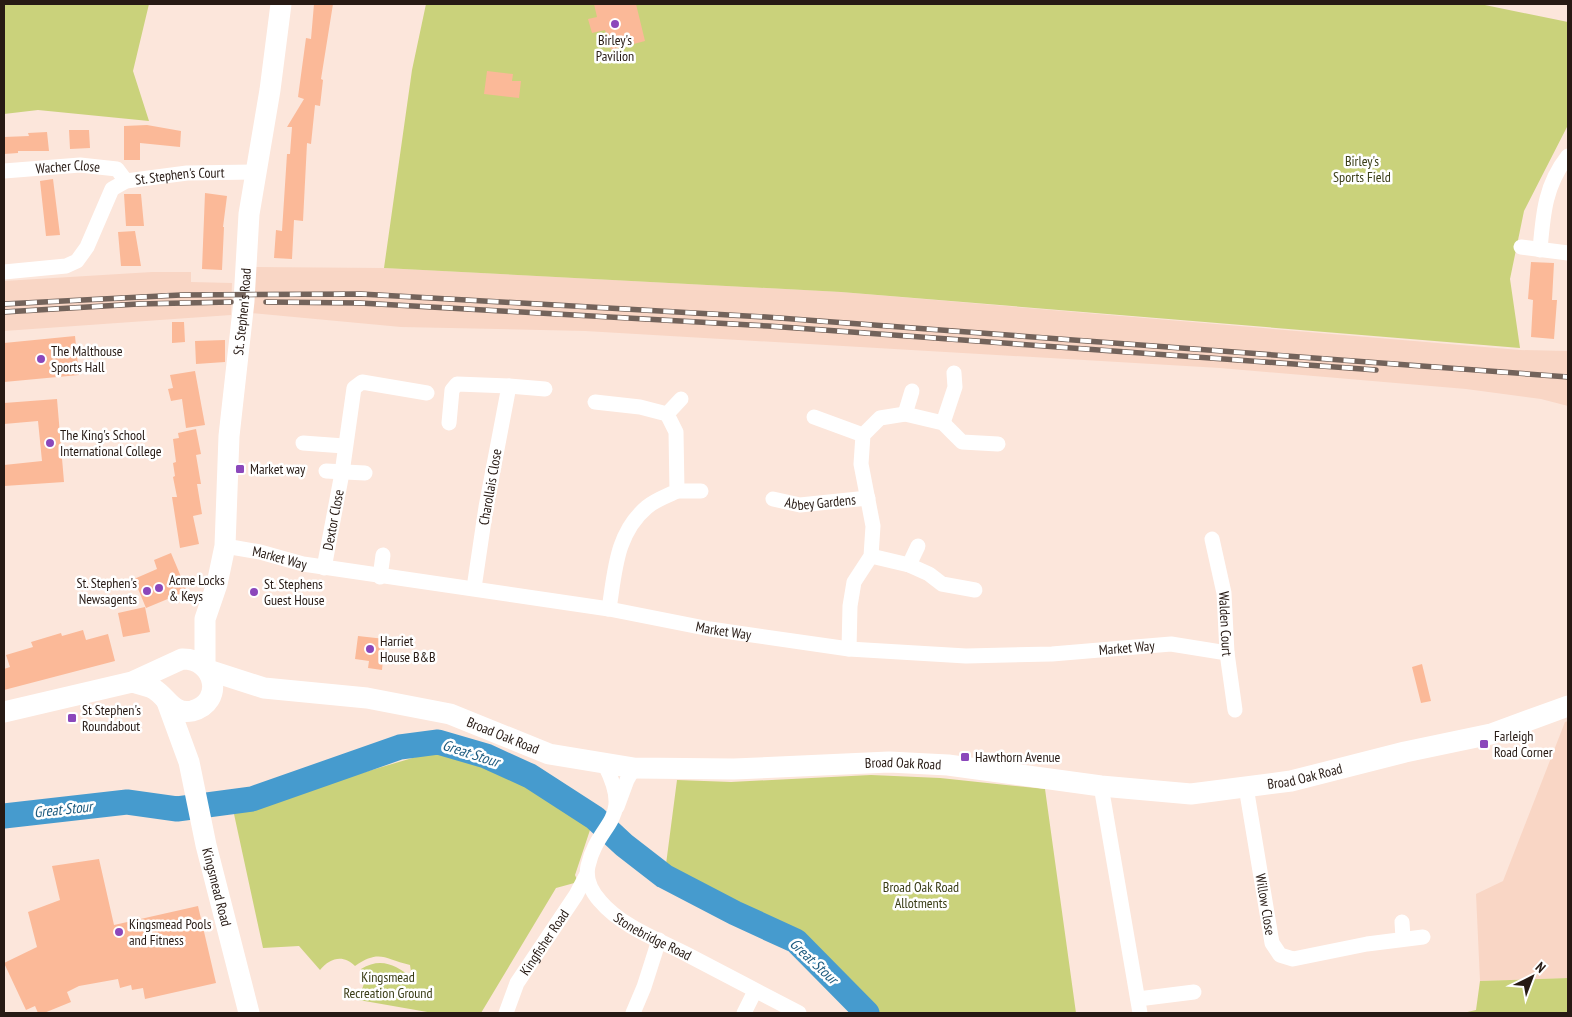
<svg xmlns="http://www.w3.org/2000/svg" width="1572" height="1017" font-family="'PT Sans Narrow',sans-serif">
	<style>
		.built { fill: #f9d6c5 }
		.green { fill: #cad27b }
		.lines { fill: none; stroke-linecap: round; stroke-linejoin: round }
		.river { stroke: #469bce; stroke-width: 25 }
		.building { fill: #fbb998 }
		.street { stroke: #fff; stroke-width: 15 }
		.secondary { stroke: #fff; stroke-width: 21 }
		.rail-casing { stroke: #73635b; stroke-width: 5.5 }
		.rail { stroke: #fff; stroke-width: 4; stroke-dasharray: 11; stroke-linecap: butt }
		.poi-dot { fill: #8b47bb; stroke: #fff; stroke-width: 2 }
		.labels { text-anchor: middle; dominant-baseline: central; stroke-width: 5; stroke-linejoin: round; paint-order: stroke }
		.poi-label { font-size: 14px; fill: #271a14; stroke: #fff; text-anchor: start }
		.park-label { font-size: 14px; fill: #3a3d17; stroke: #fff }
		.street-label { font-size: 14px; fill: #271a14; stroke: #fff }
		.water-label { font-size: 15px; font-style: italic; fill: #1d5b7f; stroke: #fff }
	</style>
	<rect width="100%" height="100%" fill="#fce6db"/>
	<!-- built -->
	<path class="built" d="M255 267 384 268 841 292 1520 350 1568 351V406L1541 399 1466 389 1220 368 585 331 401 327 250 313Z
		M152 272H191V282L232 283 231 315 4 331V281Z
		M1568 721V978L1480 981 1476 894 1503 881 1565 722Z"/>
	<!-- green -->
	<path class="green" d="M4 4H149L133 71 149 121 38 110 4 114Z
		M426 4H1480L1568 22V125L1524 211 1510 279 1520 348 841 292 384 268 412 70Z
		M456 753 505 771 592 824 575 875 578 882 556 888 481 1013H433L353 999C364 991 367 981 361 969 381 957 396 965 412 978L410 965C384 959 380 949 355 966 343 954 330 958 320 970L299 946 263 948 234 814 280 797 426 754Z
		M871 775 940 778 1045 789 1076 1013H872L797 939 665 872 677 780 731 782Z
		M1568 978V1013H1463L1476 1010 1480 981Z"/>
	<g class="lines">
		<!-- river -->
		<path class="river" d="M4 816 127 802 177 809 252 799 400 747 438 742 486 756 530 776 595 818 624 845 664 876 735 913 796 941 867 1013"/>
	</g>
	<!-- building -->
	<path class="building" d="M314 4H333L321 79 323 80 320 106 315 105 311 144 307 143 303 221 294 220 292 259 274 258 276 230 282 231 287 154H290L292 127H287L304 99 298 97 306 38 311 39Z
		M594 4H636L645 41 611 50 605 30 592 33 588 19 597 17Z
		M487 71 513 74 512 81H521L519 98 484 94Z
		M147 125 181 131 180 147 140 143V160H124V126Z
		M69 130H89L90 148 70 149Z
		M47 132 49 151H18V153L4 154V137L29 136 28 133Z
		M53 179 60 235 46 236 40 181Z
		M205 193 227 196 223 227H224L222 270 202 269Z
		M124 194H141L144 226H126Z
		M135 231 141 266H121L118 232Z
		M1531 262 1554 263 1552 300H1557L1554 339 1531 337 1533 300 1528 299Z
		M172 322H184L185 342 172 343Z
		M75 336 79 375 4 382V343Z
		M225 340V362L196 364 195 341Z
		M195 371 205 425 186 428 182 399 171 401 168 389 173 388 170 375Z
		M57 399 64 482 4 486V465L42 461 38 421 4 424V403Z
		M196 429 201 454 196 455 201 484H197L202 514 193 516 199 544 180 548 172 497H177L173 477 175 476 173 463 176 462 173 439 179 438 178 433Z
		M171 553 187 591 146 608 134 579 157 569 154 560Z
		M145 607 150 632 123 637 118 613Z
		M83 630 86 640 108 634 115 661 4 690V669L10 667 6 655 33 647 31 642 61 633 62 636Z
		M358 636 385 639 382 670 368 668 369 661 355 659Z
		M1422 664 1431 701 1421 703 1412 667Z
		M99 859 114 925 198 906 216 983 145 999 143 988 132 990 131 985 120 988 118 979 79 986 67 992 71 1002 44 1013H38L35 1006 26 1010 4 963 37 947 28 912 60 900 52 866Z"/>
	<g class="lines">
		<!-- street -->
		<g class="street">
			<path id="s1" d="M4 171 80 165 117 169 126 181"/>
			<path d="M1521 247 1568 253"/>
			<path d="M1540 250C1543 214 1545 185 1568 156"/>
			<path id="s2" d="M4 272 66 266 77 261 87 247 112 189 126 181 187 173 254 172"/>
			<path d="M509 386 545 389"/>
			<path d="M595 402 640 407 667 414 676 432 677 491C667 496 655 500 647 507 616 533 615 571 609 609"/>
			<path d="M667 414 681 399"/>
			<path d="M905 414 912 391"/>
			<path d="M814 417 863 435"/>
			<path d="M449 423 452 390 457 384 509 386 486 507 474 588"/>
			<path d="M943 423 955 387 954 373"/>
			<path d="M303 443 344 446"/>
			<path d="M326 471 365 473"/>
			<path d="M677 491H701"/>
			<path id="s3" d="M773 499 800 505 868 498"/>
			<path id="s4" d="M1212 539 1224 593 1227 653 1235 710"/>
			<path id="s5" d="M225 546 260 552 303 564 609 609 710 629 849 649 966 656 1052 654 1171 644 1227 653"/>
			<path d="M871 556 909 565 929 574 942 584 975 590"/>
			<path d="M909 565 918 546"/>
			<path id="s6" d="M324 568 342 473 354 388 362 382 427 393"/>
			<path d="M380 577 383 555"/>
			<path d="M849 649 850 606 854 582 871 556 873 526 861 464 863 435 880 418 905 414 943 423 962 442 998 444"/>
			<path id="s7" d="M605 765C634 822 598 821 588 866 585 879 592 892 600 901 622 927 659 940 688 955 725 974 762 994 799 1013"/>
			<path d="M1101 786 1140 1013"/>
			<path id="s8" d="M1246 787 1272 943 1280 955 1293 959 1367 944 1423 937"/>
			<path d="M617 807 627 780 634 768"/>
			<path d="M1402 922 1403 938"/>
			<path d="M1138 999 1194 992"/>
			<path id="s9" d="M506 1013 517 983 576 895 587 874"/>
			<path d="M633 1013 644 987 659 940"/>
			<path d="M744 1013 755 991"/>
		</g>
		<!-- secondary -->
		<g class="secondary">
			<path id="s10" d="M205 666V619L217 584 225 546 229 436 244 301 249 214 270 90 281 4"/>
			<path id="s11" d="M208 670 264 688 367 698 450 714 549 754 634 768 734 769 889 762 948 765 1101 786 1191 794 1291 781 1405 752 1491 734 1568 706"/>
			<path id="s12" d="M167 702 189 762 206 845 249 1013"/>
			<path d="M4 712 132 682 182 659C216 658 225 703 192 711 173 715 168 698 154 689 148 686 139 684 132 682"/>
		</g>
		<!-- rail casing -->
		<g class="rail-casing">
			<path id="rail" d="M266 302 360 303 768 326 1376 370
				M4 304 181 295 361 294 766 317 1568 377
				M4 312 138 304 231 302"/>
		</g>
		<!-- rail -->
		<use href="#rail" class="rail"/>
	</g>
	<!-- markers -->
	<g class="poi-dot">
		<circle cx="615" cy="24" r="5"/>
		<circle cx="41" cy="359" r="5"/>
		<circle cx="50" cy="443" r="5"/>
		<rect x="235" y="464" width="10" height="10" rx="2.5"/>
		<circle cx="159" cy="588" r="5"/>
		<circle cx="147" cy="591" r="5"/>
		<circle cx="254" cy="592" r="5"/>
		<circle cx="370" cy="649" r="5"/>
		<rect x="67" y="713" width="10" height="10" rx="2.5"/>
		<rect x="1479" y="739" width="10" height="10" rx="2.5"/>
		<rect x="960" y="752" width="10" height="10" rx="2.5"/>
		<circle cx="119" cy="932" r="5"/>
	</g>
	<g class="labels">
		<!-- poi labels -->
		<g class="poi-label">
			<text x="615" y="40" text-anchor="middle">Birley's<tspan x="615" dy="16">Pavilion</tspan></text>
			<text x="51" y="351">The Malthouse<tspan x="51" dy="16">Sports Hall</tspan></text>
			<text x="60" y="435">The King's School<tspan x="60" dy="16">International College</tspan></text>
			<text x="250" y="469">Market way</text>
			<text x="169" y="580">Acme Locks<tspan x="169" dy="16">&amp; Keys</tspan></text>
			<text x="137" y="583" text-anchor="end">St. Stephen's<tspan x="137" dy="16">Newsagents</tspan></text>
			<text x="264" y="584">St. Stephens<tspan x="264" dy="16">Guest House</tspan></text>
			<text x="380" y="641">Harriet<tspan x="380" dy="16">House B&amp;B</tspan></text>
			<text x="82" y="710">St Stephen's<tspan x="82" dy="16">Roundabout</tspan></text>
			<text x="1494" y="736">Farleigh<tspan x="1494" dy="16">Road Corner</tspan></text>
			<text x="975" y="757">Hawthorn Avenue</text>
			<text x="129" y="924">Kingsmead Pools<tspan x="129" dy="16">and Fitness</tspan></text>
		</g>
		<!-- park labels -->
		<g class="park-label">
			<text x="1362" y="161">Birley's<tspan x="1362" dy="16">Sports Field</tspan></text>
			<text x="921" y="887">Broad Oak Road<tspan x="921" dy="16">Allotments</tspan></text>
			<text x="388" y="977">Kingsmead<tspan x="388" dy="16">Recreation Ground</tspan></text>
		</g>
		<!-- street labels -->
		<g class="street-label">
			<text stroke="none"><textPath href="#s1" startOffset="64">Wacher Close</textPath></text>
			<text stroke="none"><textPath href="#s2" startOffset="225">St. Stephen's Court</textPath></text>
			<text stroke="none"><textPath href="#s10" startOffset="358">St. Stephen's Road</textPath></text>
			<text transform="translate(490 487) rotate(-80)">Charollais Close</text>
			<text stroke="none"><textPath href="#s3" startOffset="48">Abbey Gardens</textPath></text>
			<text stroke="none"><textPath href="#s6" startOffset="49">Dextor Close</textPath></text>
			<text stroke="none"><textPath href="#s5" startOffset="56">Market Way</textPath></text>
			<text stroke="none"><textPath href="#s4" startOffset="86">Walden Court</textPath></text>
			<text stroke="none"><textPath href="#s5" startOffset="506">Market Way</textPath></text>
			<text stroke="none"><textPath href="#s5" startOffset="911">Market Way</textPath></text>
			<text stroke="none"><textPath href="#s11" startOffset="304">Broad Oak Road</textPath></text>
			<text stroke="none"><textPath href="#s11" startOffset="709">Broad Oak Road</textPath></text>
			<text stroke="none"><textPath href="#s11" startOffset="1114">Broad Oak Road</textPath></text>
			<text stroke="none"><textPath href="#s12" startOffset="192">Kingsmead Road</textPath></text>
			<text stroke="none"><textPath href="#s8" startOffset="119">Willow Close</textPath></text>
			<text stroke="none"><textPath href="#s7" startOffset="212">Stonebridge Road</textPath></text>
			<text stroke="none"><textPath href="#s9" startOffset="81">Kingfisher Road</textPath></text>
		</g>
		<!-- water labels -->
		<g class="water-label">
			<text transform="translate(471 753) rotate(18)">Great Stour</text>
			<text transform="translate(63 809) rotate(-6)">Great Stour</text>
			<text transform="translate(814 961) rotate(43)">Great Stour</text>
		</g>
	</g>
	<!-- border -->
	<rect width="1572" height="1017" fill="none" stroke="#271a14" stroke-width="10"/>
	<!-- north arrow -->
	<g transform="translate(1532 977) rotate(42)" stroke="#ffffff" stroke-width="4" paint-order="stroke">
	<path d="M0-4L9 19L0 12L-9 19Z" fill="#271a14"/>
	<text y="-8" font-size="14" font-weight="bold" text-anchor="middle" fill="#271a14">N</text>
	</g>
</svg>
